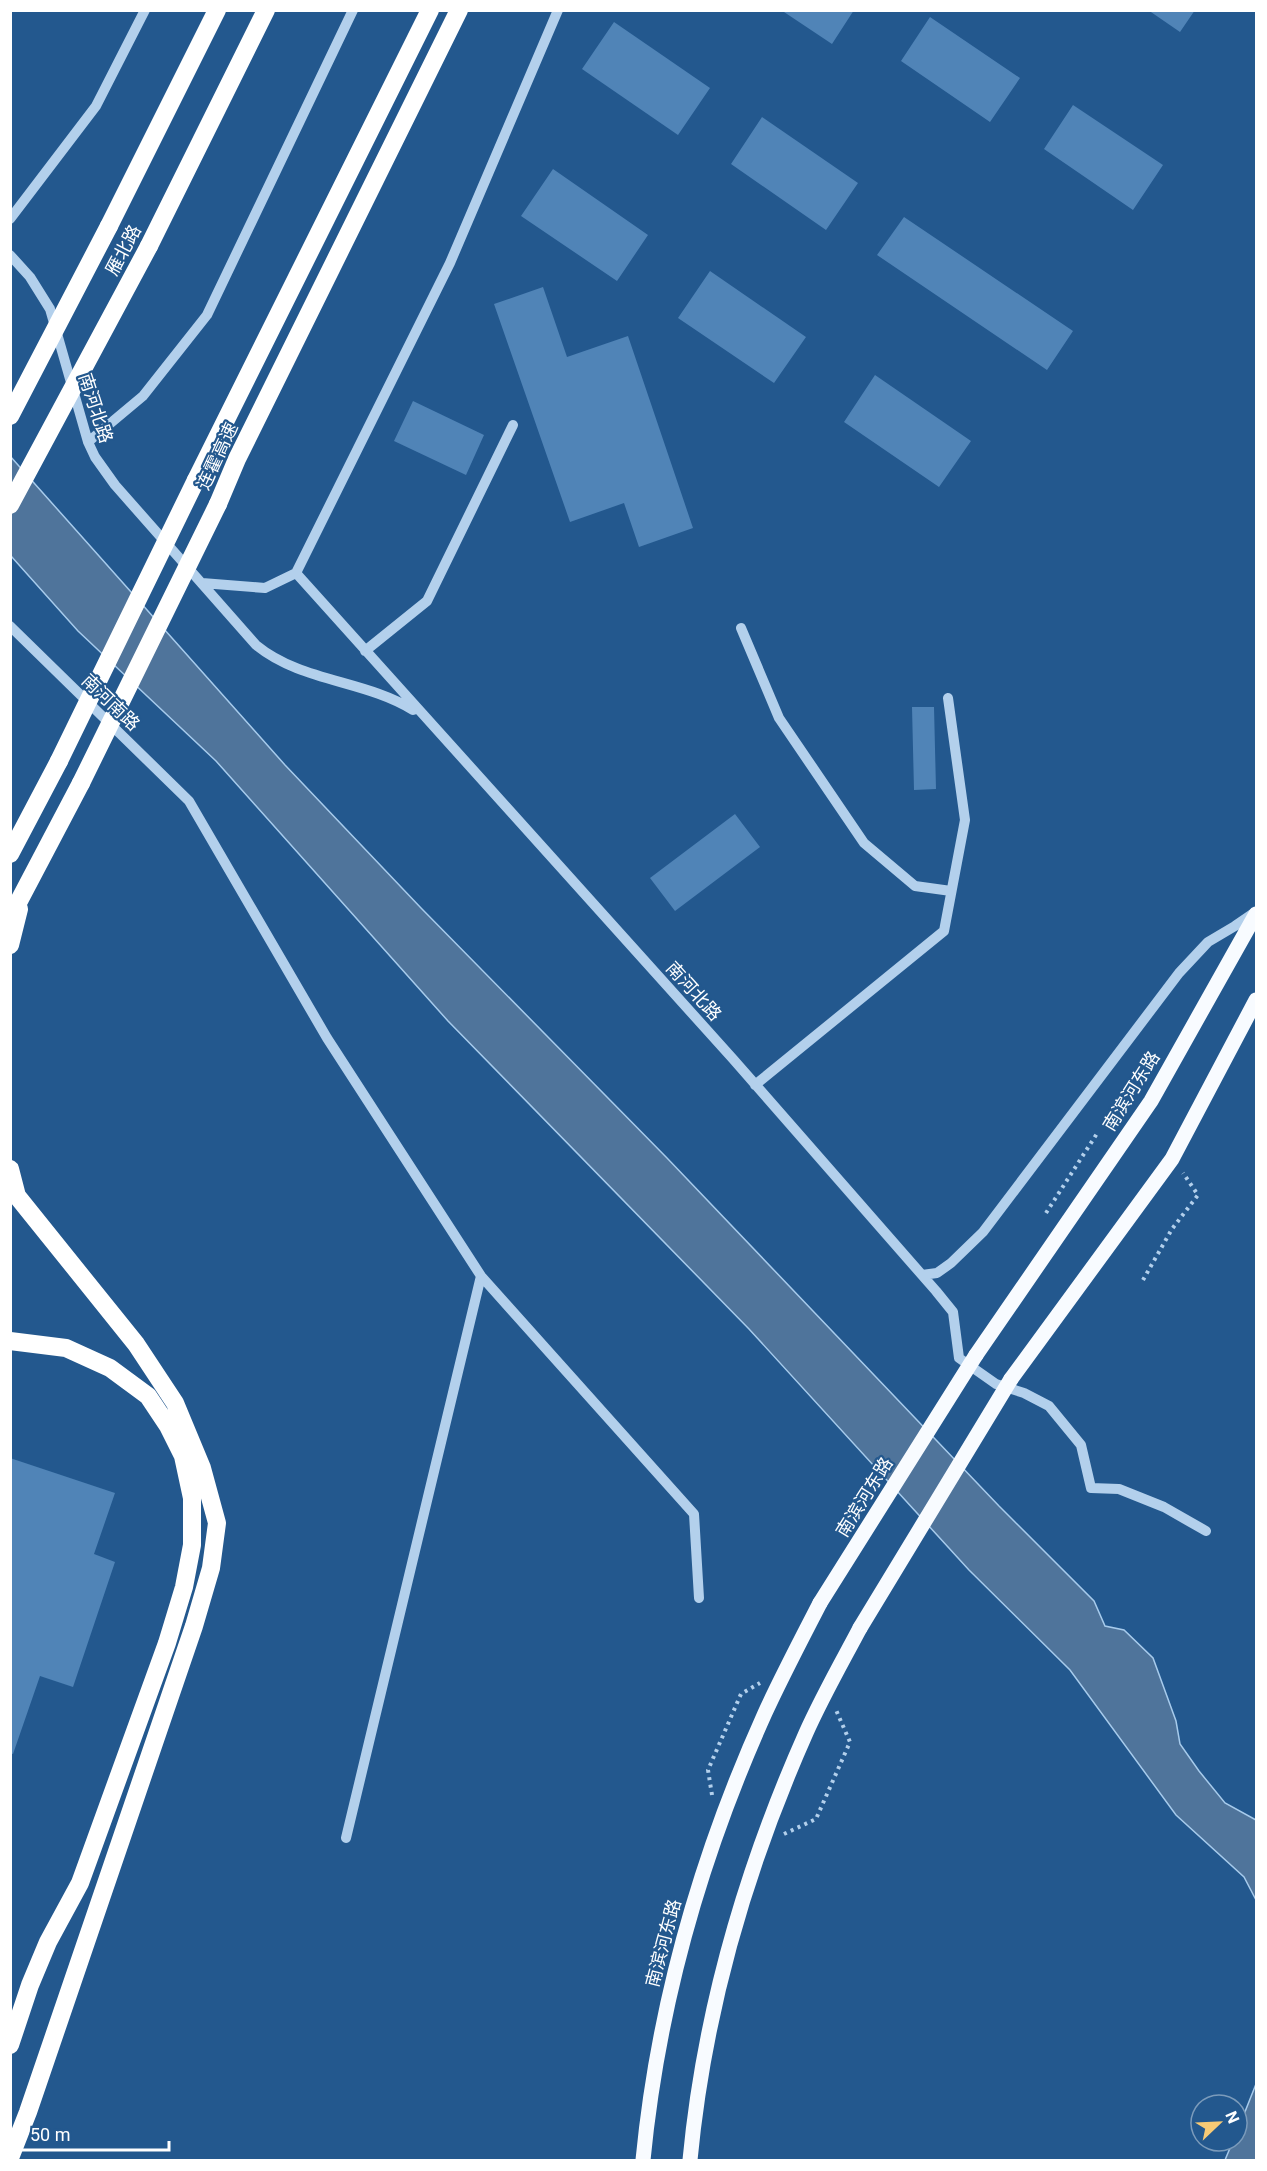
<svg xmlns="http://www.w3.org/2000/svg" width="1267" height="2171" font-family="Roboto,'Noto Sans SC',sans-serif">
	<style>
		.water { fill: #4f749b; stroke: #a7cbec; stroke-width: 1.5 }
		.building { fill: #5084b7 }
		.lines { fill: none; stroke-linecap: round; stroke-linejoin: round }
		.path { stroke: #b3d0ec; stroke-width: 4; stroke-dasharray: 3 4.5; stroke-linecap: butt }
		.minor { stroke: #b3d0ec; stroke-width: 10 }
		.major { stroke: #f8fbff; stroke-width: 15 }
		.highway { stroke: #fff; stroke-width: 18 }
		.major-bridge { stroke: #f8fbff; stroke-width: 15 }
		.highway-bridge { stroke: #fff; stroke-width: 18 }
		.labels { text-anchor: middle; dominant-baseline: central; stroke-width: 4.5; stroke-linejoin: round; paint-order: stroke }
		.street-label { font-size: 18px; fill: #fff; stroke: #23588e }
	</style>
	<rect width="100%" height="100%" fill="#23588e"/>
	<!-- water -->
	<path class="water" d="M10 456 285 765 421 908 667 1158 999 1506 1094 1601 1105 1626 1124 1630 1153 1658 1176 1721 1180 1744 1199 1771 1225 1803 1256 1820V1900L1244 1877 1176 1815 1070 1670 969 1570 749 1329 448 1021 216 761 78 631 11 556Z
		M1256 2084V2160H1225L1233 2141H1237V2132Z"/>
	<!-- building -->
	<path class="building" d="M781 10H854L832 44Z
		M1148 10H1195L1180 32Z
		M930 17 1020 78 990 122 901 61Z
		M614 22 710 88 678 135 582 69Z
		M1073 105 1163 165 1133 210 1044 149Z
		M762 117 858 183 826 230 731 164Z
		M553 169 648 235 617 281 521 216Z
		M904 217 1073 331 1047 370 877 255Z
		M710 271 806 337 774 383 678 318Z
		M543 287 567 357 628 336 693 528 639 547 624 503 570 522 494 304Z
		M875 375 971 441 939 487 844 422Z
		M413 401 484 435 466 475 394 441Z
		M912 707H934L936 789 914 790Z
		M735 814 760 847 675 911 650 878Z
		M10 1458 115 1493 94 1554 115 1562 73 1687 40 1676 13 1754 10 1753Z"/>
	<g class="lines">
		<!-- path -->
		<path class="path" d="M1046 1213 1098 1132
			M1143 1280 1172 1229 1198 1195 1183 1173
			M712 1795 708 1770 741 1694 760 1683
			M784 1834 816 1819 850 1742 836 1710"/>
		<!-- minor -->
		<path class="minor" d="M10 219 96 106 145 10
			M10 255 30 277 50 309 88 442 95 457 115 485 256 645C301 682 365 680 413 710
			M88 442 143 396 207 315 353 10
			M296 573 450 263 558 10
			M202 583 265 588 296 573 733 1059 936 1291 953 1312 959 1358 996 1384 1024 1393 1049 1406 1081 1445 1091 1488 1119 1489 1164 1507 1206 1531
			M10 626 189 801 327 1038 481 1276 694 1514 699 1598
			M741 628 779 718 864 843 915 886 951 891
			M365 651 427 601 513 425
			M755 1085 944 931 965 820 948 698
			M922 1275 937 1273 951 1263 983 1232 1179 973 1208 942 1235 926 1254 913
			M346 1838 481 1276"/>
		<!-- major -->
		<path class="major" d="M976 1355 1151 1101 1256 914
			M1011 1379 1172 1159 1256 1000
			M643 2160C658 2006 701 1855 765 1713 782 1676 801 1640 820 1603
			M690 2160C704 2013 746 1868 806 1733 822 1697 842 1662 860 1628"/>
		<!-- highway -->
		<path class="highway" d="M109 226 217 10
			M149 246 266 10
			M196 480 430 10
			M218 504 237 459 459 10
			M10 854 59 761
			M10 918 81 783
			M10 945 19 909
			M10 1169 17 1196 136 1344 175 1403 202 1468 217 1523 211 1568 194 1626 28 2112 10 2158
			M10 1341 66 1348 110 1368 148 1396 168 1426 183 1456 192 1498V1545L184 1587 167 1643 80 1883 48 1942 30 1985 10 2045"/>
		<!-- major-bridge -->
		<path class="major-bridge" d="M820 1603 976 1355
			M860 1628 1011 1379"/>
		<!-- highway-bridge -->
		<path class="highway-bridge" d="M10 416 109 226
			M10 505 149 246
			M59 761 196 480
			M81 783 218 504"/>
	</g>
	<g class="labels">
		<!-- street labels -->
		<g class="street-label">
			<text transform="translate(123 250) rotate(-62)">雁北路</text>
			<text transform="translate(96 408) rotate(72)">南河北路</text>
			<text transform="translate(217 456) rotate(-65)">连霍高速</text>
			<text transform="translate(111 702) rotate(44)">南河南路</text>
			<text transform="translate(694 991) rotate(48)">南河北路</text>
			<text transform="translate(1131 1091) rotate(-58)">南滨河东路</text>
			<text transform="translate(864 1497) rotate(-58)">南滨河东路</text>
			<text transform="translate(663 1943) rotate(-75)">南滨河东路</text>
		</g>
	</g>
	<!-- border -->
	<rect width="1267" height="2171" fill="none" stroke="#ffffff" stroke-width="24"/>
	<!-- north arrow -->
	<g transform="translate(1219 2123) rotate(67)"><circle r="28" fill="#23588e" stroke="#7b9bbb" stroke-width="1.5"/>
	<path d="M0-4.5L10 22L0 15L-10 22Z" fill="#f7ca75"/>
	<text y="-9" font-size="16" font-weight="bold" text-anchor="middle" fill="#ffffff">N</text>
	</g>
	<!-- scale -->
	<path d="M21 2141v9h148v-9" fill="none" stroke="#ffffff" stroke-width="3"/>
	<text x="30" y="2141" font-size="18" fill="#ffffff" stroke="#23588e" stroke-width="4.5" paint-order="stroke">50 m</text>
</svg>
